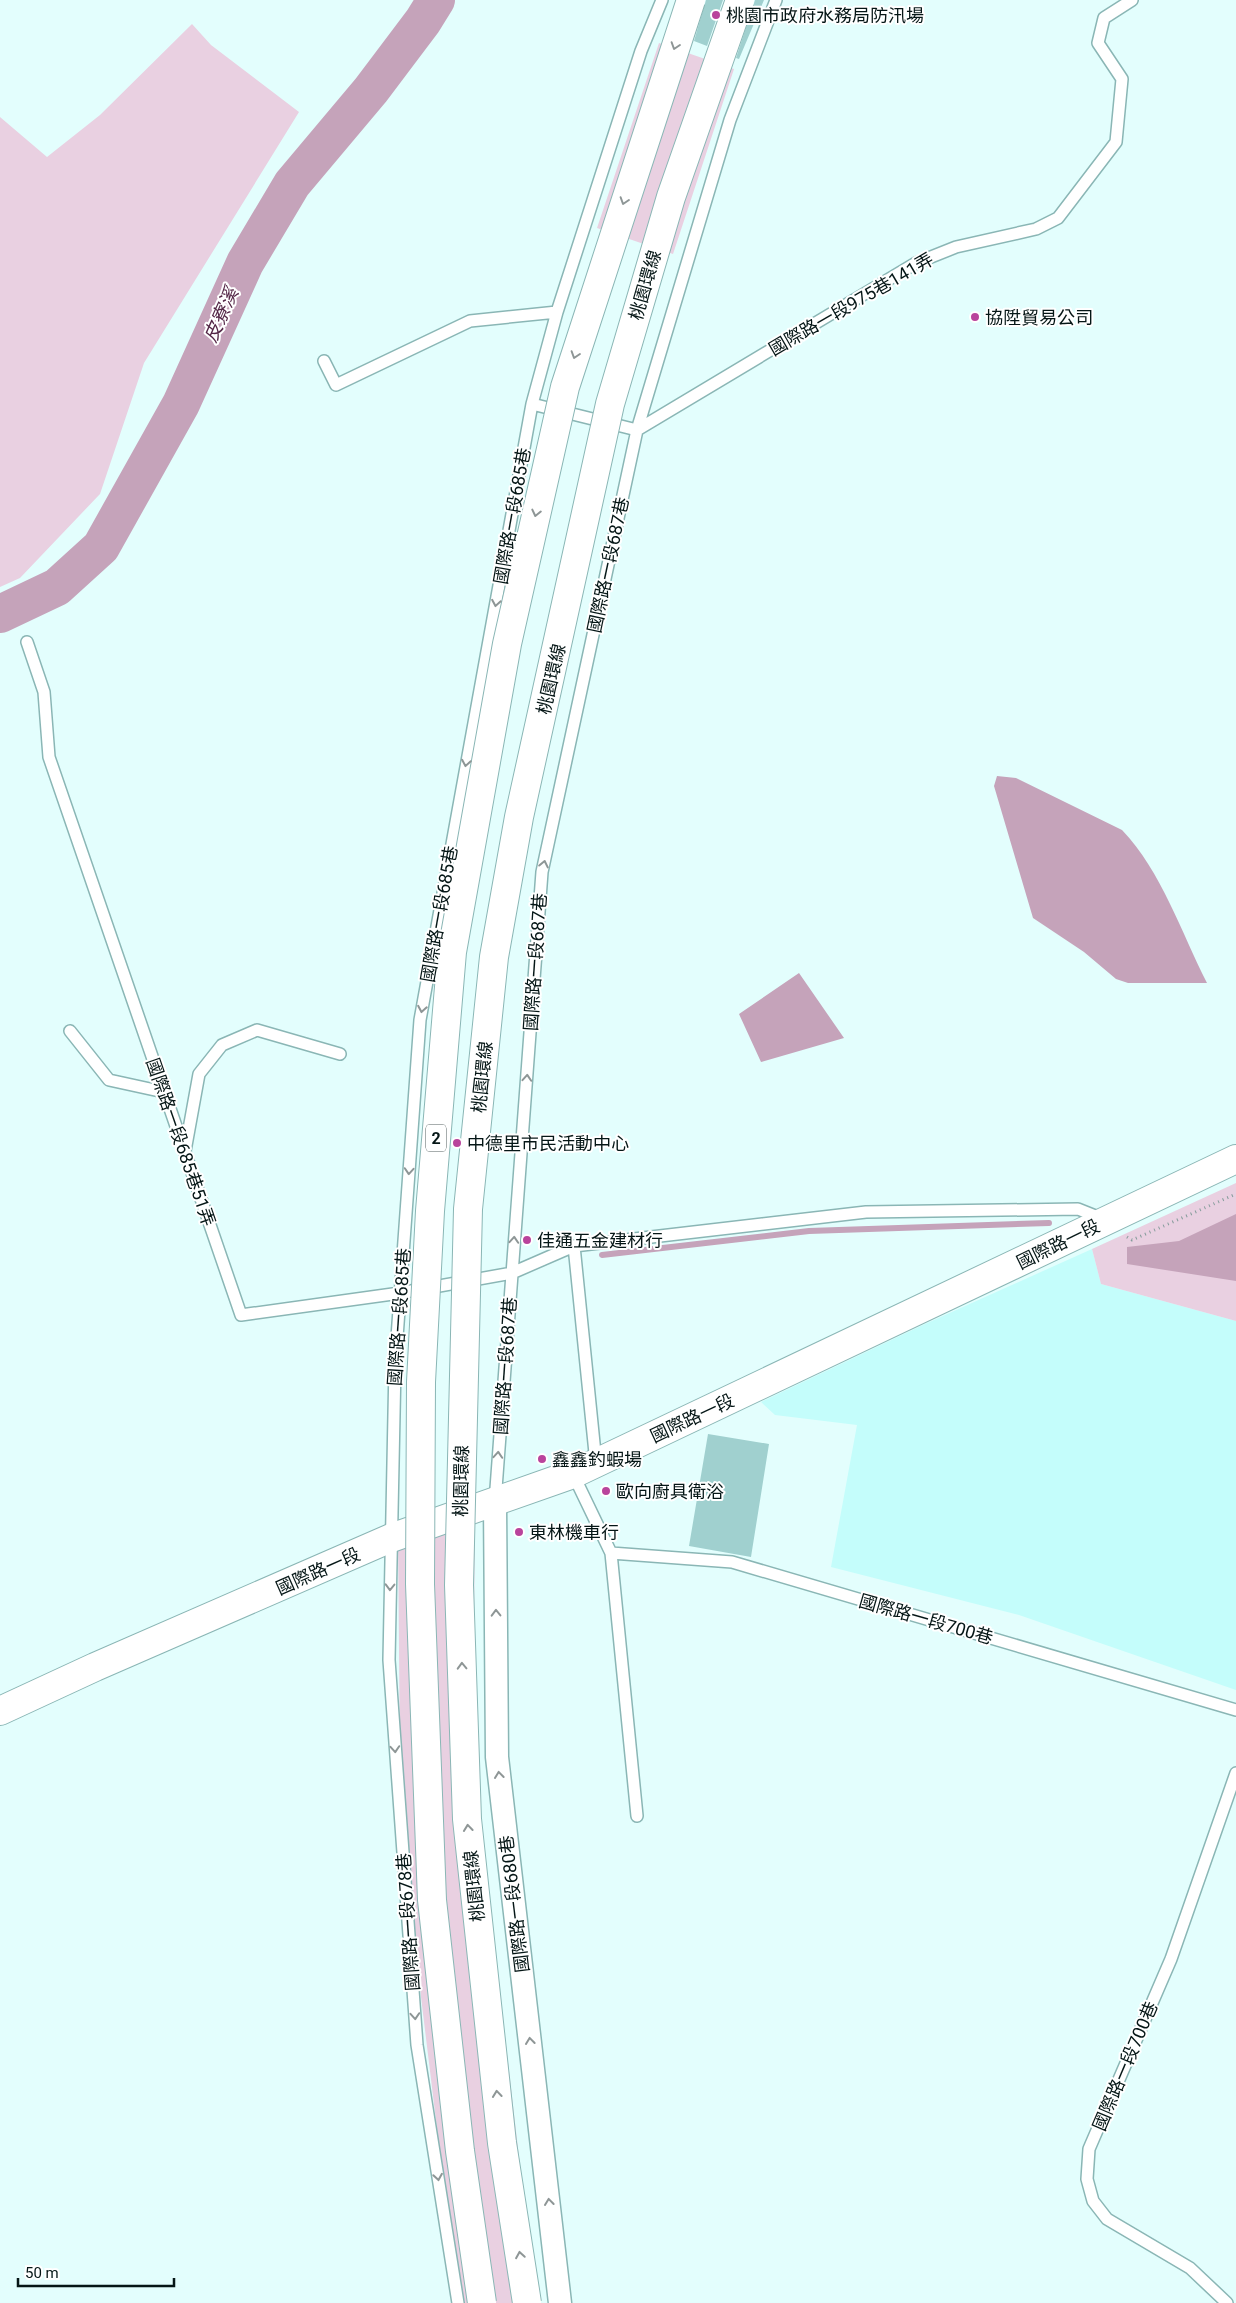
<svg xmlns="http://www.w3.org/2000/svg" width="1236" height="2303" font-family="Roboto,'Noto Sans TC',sans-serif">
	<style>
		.built { fill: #c4fdfb }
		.green { fill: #e9d0e1 }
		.water { fill: #c5a3ba }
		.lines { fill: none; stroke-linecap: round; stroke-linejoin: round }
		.stream { stroke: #c5a3ba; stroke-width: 6 }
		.river { stroke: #c5a3ba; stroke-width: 38 }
		.building { fill: #a0d0cf }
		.service-casing { stroke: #8ab6b5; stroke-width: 14 }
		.minor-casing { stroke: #8ab6b5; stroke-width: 25 }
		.tertiary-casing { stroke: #8ab6b5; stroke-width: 30 }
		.path { stroke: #859c9b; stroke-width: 3; stroke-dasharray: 1 4; stroke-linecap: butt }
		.service { stroke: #fff; stroke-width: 11 }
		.minor { stroke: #fff; stroke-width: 22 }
		.tertiary { stroke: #fff; stroke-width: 28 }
		.motorway-bridge-casing { stroke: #8ab6b5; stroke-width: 30; stroke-linecap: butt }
		.motorway-bridge { stroke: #fff; stroke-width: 28 }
		.oneway { stroke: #8e9696 }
		.poi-dot { fill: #b9449c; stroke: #fff; stroke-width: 2 }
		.labels { text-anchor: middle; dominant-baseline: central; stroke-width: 4; stroke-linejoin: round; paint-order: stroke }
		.shield { fill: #fff; stroke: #505c5c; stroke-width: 1 }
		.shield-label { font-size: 16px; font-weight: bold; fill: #051616 }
		.poi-label { font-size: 18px; fill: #051616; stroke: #fff; text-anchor: start }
		.street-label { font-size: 18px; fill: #051616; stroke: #fff }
		.water-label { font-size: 19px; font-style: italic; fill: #532646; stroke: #fff }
	</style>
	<rect width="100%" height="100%" fill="#e3fefd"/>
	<!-- built -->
	<path class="built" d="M1092 1249 1101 1284 1236 1321V1690L1019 1615 831 1567 857 1425 775 1415 761 1402 925 1324Z"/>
	<!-- green -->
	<path class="green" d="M192 24 211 45 299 112 144 363 100 494 20 578 0 587V117L47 157 100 115Z
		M659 43 734 69 673 254 597 228Z
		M1236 1183V1321L1101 1284 1092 1249Z
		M475 1520 473 1727 484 1856 536 2303H462L451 2244 421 1997 400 1763 398 1538Z"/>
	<!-- water -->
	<path class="water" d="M997 776 1016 778 1122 830C1162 872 1181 932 1207 983H1128L1116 979 1084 952 1033 918 994 786Z
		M799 973 844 1038 761 1062 739 1014Z
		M1236 1214V1281L1127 1264V1247L1179 1241Z"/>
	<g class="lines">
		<!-- stream -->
		<path class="stream" d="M602 1255 809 1231 1049 1223"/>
		<!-- river -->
		<path class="river" d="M0 614 57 587 101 547 181 404 245 263 292 184 371 90 423 21 436 0"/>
	</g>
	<!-- building -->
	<path class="building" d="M706 0H723L707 46 694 41Z
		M755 0H764L739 59 736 58Z
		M708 1434 769 1444 751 1557 689 1546Z"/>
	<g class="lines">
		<!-- service casing -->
		<g class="service-casing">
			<path id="service" d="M324 361 336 385 470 321 557 312
				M532 404 557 312 641 51 662 0
				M637 430 916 263 956 247 1036 229 1058 218 1116 142 1122 79 1098 43 1104 18 1132 0
				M27 642 44 692 49 757 241 1315 400 1293 512 1273 574 1246 866 1212 1078 1209 1103 1219
				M70 1031 109 1080 164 1092
				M185 1151 199 1074 222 1045 257 1030 340 1054
				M574 1246 596 1463
				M573 1474 611 1553 637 1816
				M495 1502 542 872 637 430 730 120 776 0
				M611 1553 732 1562 1236 1710
				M458 2303 417 2045 389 1660 395 1365 420 1020 532 404 637 430
				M1227 2303 1190 2268 1107 2219 1093 2201 1087 2179 1089 2149 1171 1959 1236 1773"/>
		</g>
		<!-- minor casing -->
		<g class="minor-casing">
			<path id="minor" d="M495 1503 497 1757 560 2303"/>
		</g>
		<!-- tertiary casing -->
		<g class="tertiary-casing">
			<path id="tertiary" d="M0 1711 95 1667 391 1538 573 1474 1236 1159"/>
		</g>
		<!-- path -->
		<path class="path" d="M1127 1237 1132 1240 1236 1194"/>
		<!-- service -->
		<use href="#service" class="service"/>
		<!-- minor -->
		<use href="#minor" class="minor"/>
		<!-- tertiary -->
		<use href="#tertiary" class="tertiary"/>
		<!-- motorway-bridge casing -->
		<g class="motorway-bridge-casing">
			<path id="motorway-bridge" d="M482 2303 460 2151 432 1900 420 1584 421 1382 430 1211 452 952 507 644 565 387 691 0
				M527 2303 502 2143 467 1819 459 1585 468 1209 494 957 519 817 610 404 671 197 740 0"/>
		</g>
		<!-- motorway-bridge -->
		<use href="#motorway-bridge" class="motorway-bridge"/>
	</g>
	<!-- one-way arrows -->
	<defs><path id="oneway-chevron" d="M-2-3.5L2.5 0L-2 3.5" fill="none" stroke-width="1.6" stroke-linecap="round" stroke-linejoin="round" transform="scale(1.25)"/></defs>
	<g class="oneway">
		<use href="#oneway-chevron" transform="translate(675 46) rotate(108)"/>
		<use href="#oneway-chevron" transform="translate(624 201) rotate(108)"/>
		<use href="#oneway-chevron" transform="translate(575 355) rotate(108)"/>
		<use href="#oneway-chevron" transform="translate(536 513) rotate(103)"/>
		<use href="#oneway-chevron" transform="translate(496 603) rotate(100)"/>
		<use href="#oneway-chevron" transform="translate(466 763) rotate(100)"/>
		<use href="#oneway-chevron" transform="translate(544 864) rotate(-78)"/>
		<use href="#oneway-chevron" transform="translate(422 1009) rotate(100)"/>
		<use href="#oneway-chevron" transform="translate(527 1078) rotate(-86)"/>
		<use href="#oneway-chevron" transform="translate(409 1171) rotate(94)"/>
		<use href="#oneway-chevron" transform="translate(514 1240) rotate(-86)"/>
		<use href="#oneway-chevron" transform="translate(498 1455) rotate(-86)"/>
		<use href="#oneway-chevron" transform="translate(390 1587) rotate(91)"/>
		<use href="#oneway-chevron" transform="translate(496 1613) rotate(-91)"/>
		<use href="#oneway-chevron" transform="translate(462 1666) rotate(-92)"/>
		<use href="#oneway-chevron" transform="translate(395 1749) rotate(86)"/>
		<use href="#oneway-chevron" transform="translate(499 1775) rotate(-97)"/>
		<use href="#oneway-chevron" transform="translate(468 1828) rotate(-96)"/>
		<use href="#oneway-chevron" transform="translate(415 2016) rotate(86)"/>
		<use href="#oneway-chevron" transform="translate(530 2041) rotate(-97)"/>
		<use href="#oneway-chevron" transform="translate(497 2094) rotate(-96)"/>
		<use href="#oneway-chevron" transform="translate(438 2177) rotate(81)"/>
		<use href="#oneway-chevron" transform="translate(549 2202) rotate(-97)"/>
		<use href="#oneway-chevron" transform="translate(520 2255) rotate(-99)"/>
	</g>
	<!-- markers -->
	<g class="poi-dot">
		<circle cx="716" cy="15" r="5"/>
		<circle cx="975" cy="317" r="5"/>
		<circle cx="457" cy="1143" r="5"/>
		<circle cx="527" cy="1240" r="5"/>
		<circle cx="542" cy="1459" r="5"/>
		<circle cx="606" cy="1491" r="5"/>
		<circle cx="519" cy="1532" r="5"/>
	</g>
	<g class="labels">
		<!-- shield labels -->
		<rect class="shield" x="426" y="1124.5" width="20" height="27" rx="4"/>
		<g class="shield-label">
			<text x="436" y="1138">2</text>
		</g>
		<!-- poi labels -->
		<g class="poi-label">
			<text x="726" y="15">桃園市政府水務局防汛場</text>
			<text x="985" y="317">協陞貿易公司</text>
			<text x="467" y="1143">中德里市民活動中心</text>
			<text x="537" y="1240">佳通五金建材行</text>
			<text x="552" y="1459">鑫鑫釣蝦場</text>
			<text x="616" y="1491">歐向廚具衛浴</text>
			<text x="529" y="1532">東林機車行</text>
		</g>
		<!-- street labels -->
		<g class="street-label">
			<text transform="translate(645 285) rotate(-74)">桃園環線</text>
			<text transform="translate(851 304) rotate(-30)">國際路一段975巷141弄</text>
			<text transform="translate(512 516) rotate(-80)">國際路一段685巷</text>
			<text transform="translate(608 565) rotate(-78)">國際路一段687巷</text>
			<text transform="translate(551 679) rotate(-77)">桃園環線</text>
			<text transform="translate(439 914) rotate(-80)">國際路一段685巷</text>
			<text transform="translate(535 962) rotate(-86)">國際路一段687巷</text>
			<text transform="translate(482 1077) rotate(-84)">桃園環線</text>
			<text transform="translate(181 1142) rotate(71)">國際路一段685巷51弄</text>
			<text transform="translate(1058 1244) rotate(-26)">國際路一段</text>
			<text transform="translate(399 1317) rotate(-86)">國際路一段685巷</text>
			<text transform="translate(505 1366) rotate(-86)">國際路一段687巷</text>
			<text transform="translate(692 1418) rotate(-25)">國際路一段</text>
			<text transform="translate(461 1481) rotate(-89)">桃園環線</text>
			<text transform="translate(318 1571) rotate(-24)">國際路一段</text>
			<text transform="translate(926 1619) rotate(16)">國際路一段700巷</text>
			<text transform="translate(474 1886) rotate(-96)">桃園環線</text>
			<text transform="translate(514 1904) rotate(-97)">國際路一段680巷</text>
			<text transform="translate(408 1922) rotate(-94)">國際路一段678巷</text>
			<text transform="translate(1125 2066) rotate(-67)">國際路一段700巷</text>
		</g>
		<!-- water labels -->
		<g class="water-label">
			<text transform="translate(221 315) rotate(-66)">皮寮溪</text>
		</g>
	</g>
	<!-- scale -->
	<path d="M18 2278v8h156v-8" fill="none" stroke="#051616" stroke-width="2.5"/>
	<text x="25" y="2278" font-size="15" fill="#051616" stroke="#ffffff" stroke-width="4" paint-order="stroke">50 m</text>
</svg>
